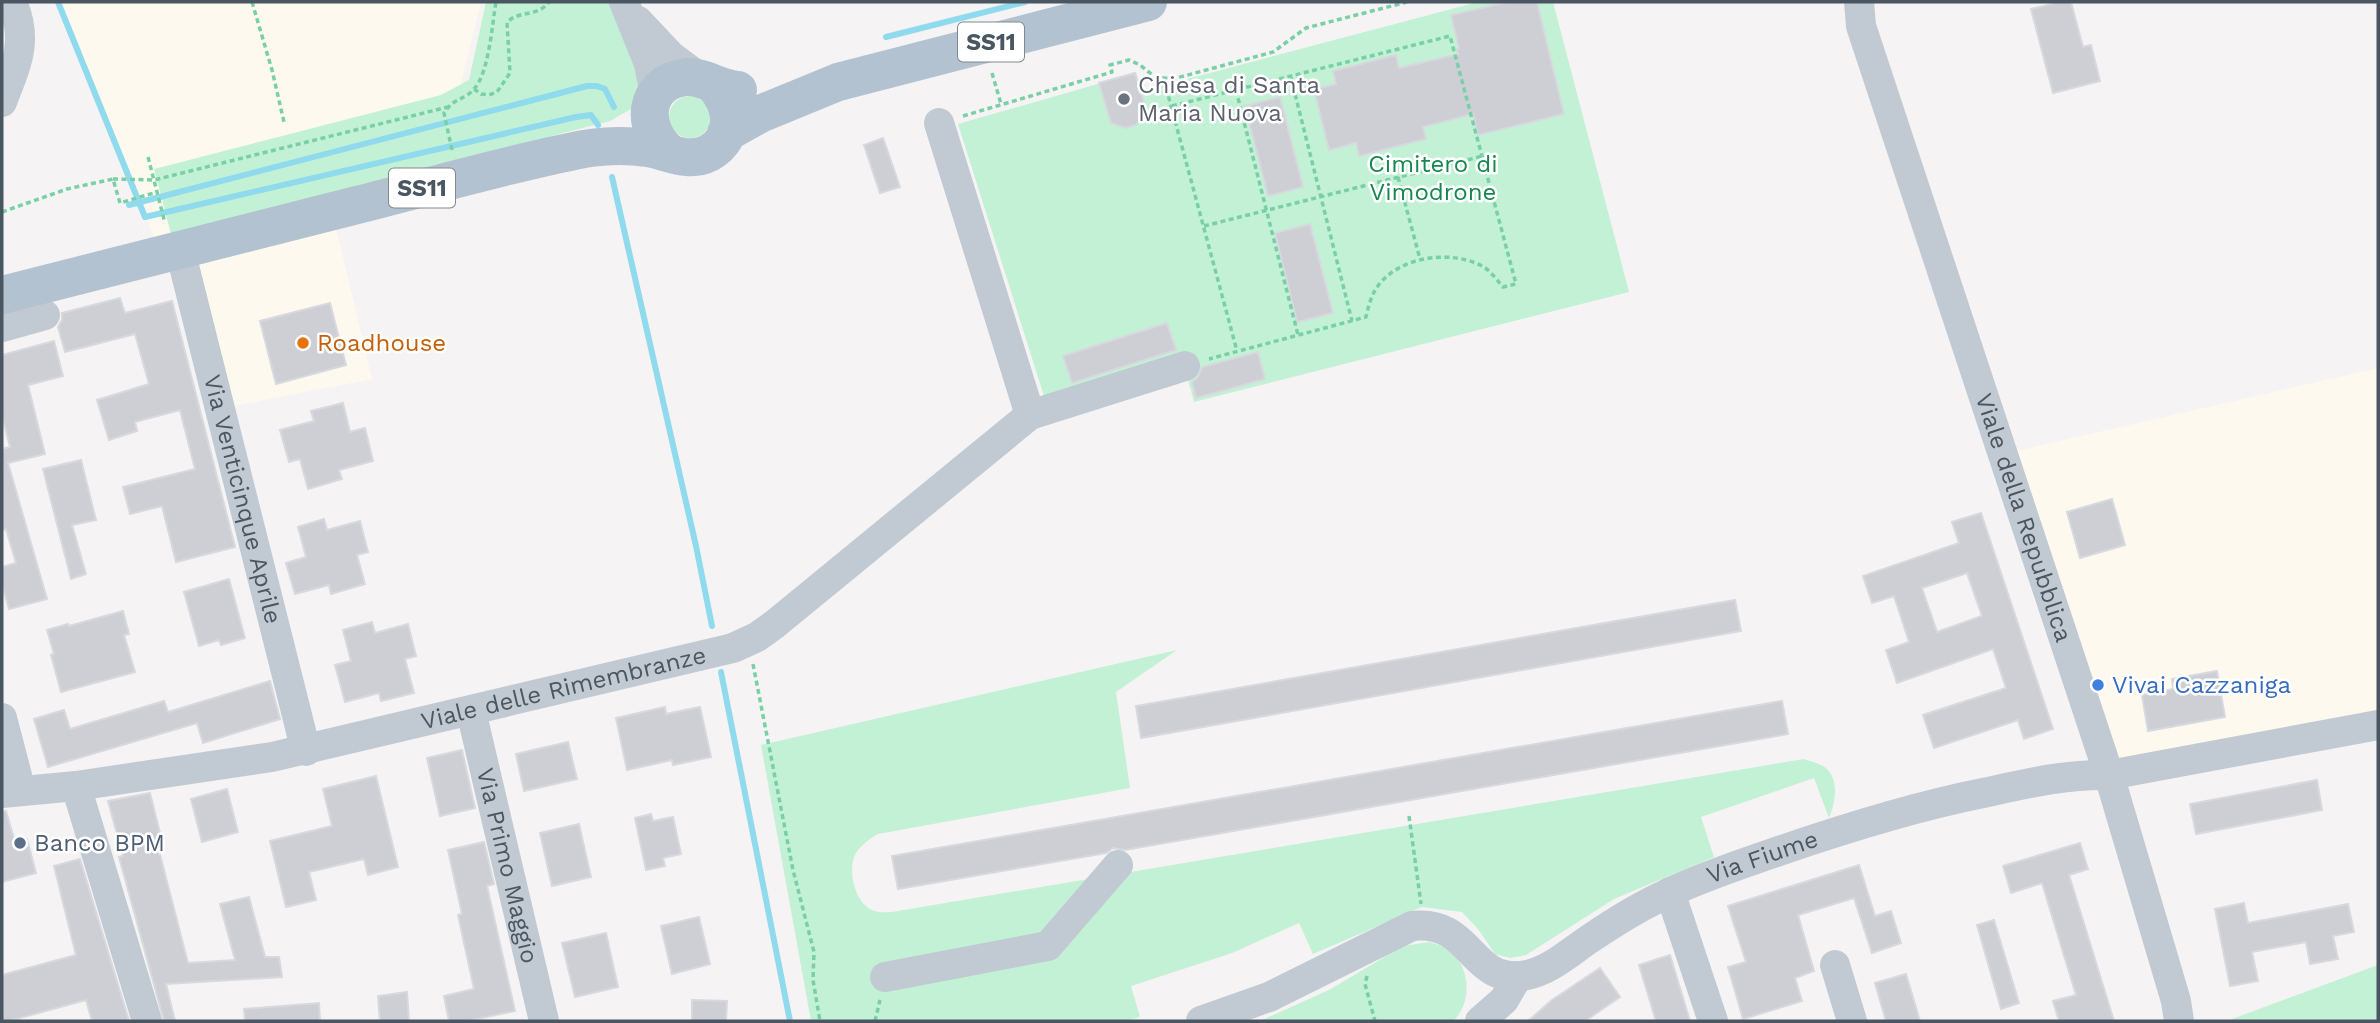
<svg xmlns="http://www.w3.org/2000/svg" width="2380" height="1023" font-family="'Work Sans',sans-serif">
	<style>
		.commercial { fill: #fdf9ef }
		.green { fill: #c3f1d5 }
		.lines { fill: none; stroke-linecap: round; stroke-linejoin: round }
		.stream { stroke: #90daee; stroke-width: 6 }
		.building { fill: #cdcfd5; stroke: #d7d9de; stroke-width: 2; fill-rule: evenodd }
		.path { stroke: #7ad0a6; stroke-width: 3.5; stroke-dasharray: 5 3.5; stroke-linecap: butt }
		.minor { stroke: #c1cad2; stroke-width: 30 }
		.major { stroke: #b3c2d1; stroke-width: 38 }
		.worship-dot { fill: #6b7280; stroke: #fff; stroke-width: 2.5 }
		.food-dot { fill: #e8710a; stroke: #fff; stroke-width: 2.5 }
		.shop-dot { fill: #3f7fe0; stroke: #fff; stroke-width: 2.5 }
		.service-dot { fill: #5c6f8a; stroke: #fff; stroke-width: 2.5 }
		.labels { text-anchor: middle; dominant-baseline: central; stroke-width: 5; stroke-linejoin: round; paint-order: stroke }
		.shield { fill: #fff; stroke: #808990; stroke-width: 2 }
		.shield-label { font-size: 23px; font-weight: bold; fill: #4a5661 }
		.worship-label { font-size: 24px; fill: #5b616d; stroke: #fff; text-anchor: start }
		.park-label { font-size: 24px; fill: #17864f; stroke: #fff }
		.food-label { font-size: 24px; fill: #c56008; stroke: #fff; text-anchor: start }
		.street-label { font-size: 24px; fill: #4a5661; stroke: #fff }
		.shop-label { font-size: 24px; fill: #366cbe; stroke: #fff; text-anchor: start }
		.service-label { font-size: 24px; fill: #4e5e75; stroke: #fff; text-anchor: start }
	</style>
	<rect width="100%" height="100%" fill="#f5f3f3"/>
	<!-- commercial -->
	<path class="commercial" d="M58 2H481L458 96 332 211 372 379 228 407 181 250 161 254Z
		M2378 368V725L2109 775 2003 454Z"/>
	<!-- green -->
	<path class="green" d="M486 2H614L644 74 633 108 610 121 171 234 154 169 441 95 469 80Z
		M1478 2H1553L1629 292 1194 402 1181 353 1044 396 958 124 1136 73 1142 91Z
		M669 117a21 21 0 1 1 42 0a21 21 0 1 1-42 0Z
		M1177 650 1116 692 1130 788 878 834C868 840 859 846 854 857 848 874 856 906 875 911 880 913 887 912 892 912L1804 759C1810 761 1821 764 1826 768 1840 781 1835 803 1829 818L1814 778 1701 817 1714 857 1614 899 1526 955 1510 958 1495 954 1478 929 1462 912 1422 907 1313 954 1299 923 1232 953 1131 986 1140 1017 1125 1021H811L761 745Z
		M1429 942C1435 944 1445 946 1450 951 1471 967 1472 1004 1453 1021H1260L1329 990 1403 946Z
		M2378 965V1021H2233L2232 1019Z"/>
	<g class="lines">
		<!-- stream -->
		<path class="stream" d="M58 2 145 217 576 117 591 115 598 125
			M886 37 1025 2
			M612 177 696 546 712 626
			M129 205 587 86H597L605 89 614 107
			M721 672 790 1021"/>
	</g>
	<!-- building -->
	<path class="building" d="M1508 2H1537L1564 114 1478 135 1473 114 1423 127 1426 139 1359 156 1356 143 1329 150 1314 89 1336 84 1333 71 1396 55 1399 68 1458 54 1457 49H1459L1451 15Z
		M2051 2H2071L2083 47 2091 45 2100 81 2053 93 2031 9 2052 4Z
		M1135 73 1147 111 1136 125 1126 128 1111 123 1099 83Z
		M1280 97 1303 187 1268 196 1245 106Z
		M883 138 900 187 880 193 864 145Z
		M1310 224 1333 313 1297 322 1275 233Z
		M120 298 125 313 172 301 235 547 176 562 162 506 130 514 123 487 195 469 180 410 135 422 137 431 109 440 97 400 149 384 135 334 65 352 58 327 62 320V313Z
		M330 303 346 365 276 384 260 321Z
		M1167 323 1176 350 1072 383 1063 356Z
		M54 341 63 376 28 385 45 454 8 463 47 599 9 609 2 584V567L16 563 6 529 2 530V449L10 447 2 415V355Z
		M1258 352 1265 379 1196 398 1192 382 1198 377 1202 367Z
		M343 403 350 432 365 428 373 461 339 470 342 479 308 489 300 459 289 462 280 430 314 421 311 411Z
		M81 460 96 520 72 525 86 574 71 579 43 469Z
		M2112 499 2125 545 2080 558 2067 512Z
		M1981 513 2053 729 2024 739 2018 720 1934 748 1923 715 2006 688 1993 649 1897 683 1886 650 1909 642 1894 596 1872 603 1863 576 1959 543 1952 522ZM1967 573 1982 616 1937 632 1922 588Z
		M324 519 327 530 360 521 368 552 357 555 365 584 331 594 329 585 295 594 286 563 306 557 298 527Z
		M229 579 245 638 221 645 219 640 199 646 184 592Z
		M1735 600 1741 631 1141 738 1136 706Z
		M123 611 129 634 124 635 135 672 61 692 51 655 54 654 47 630 68 624 69 626Z
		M372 622 375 633 408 624 416 656 405 659 414 693 381 701 379 693 345 702 335 665 351 661 343 630Z
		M2217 671 2225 717 2148 731 2142 695 2173 689 2172 679Z
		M270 681 280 719 203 743 197 723 48 767 34 719 64 710 70 729 164 701 168 712Z
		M1782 701 1788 734 1125 850 1113 848 1106 853 898 889 892 856Z
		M665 707 666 714 700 707 711 757 673 765 672 760 627 770 616 718Z
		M568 742 577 779 524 791 516 754Z
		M462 750 475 808 440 816 427 758Z
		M376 776 398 867 368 875 364 859 309 872 316 900 286 907 270 841 332 826 323 789Z
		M2317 780 2322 810 2196 834 2190 804Z
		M227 789 238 832 202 842 191 799Z
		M150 793 161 837 156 839 188 963 235 960 220 904 249 897 265 957H279L282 977 166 984 175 1021H164L119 857 123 856 108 801Z
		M6 811 15 842 27 839 36 873 2 882V812Z
		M651 814 653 821 673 817 681 854 663 858 665 866 646 870 635 818Z
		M579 824 591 877 552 886 540 833Z
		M484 842 494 884 487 886 515 1011 467 1021H449L444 996 474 989 458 915 462 914 448 850Z
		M2080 843 2088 869 2069 875 2114 1021H2059L2053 1001 2076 995 2042 883 2011 893 2003 866Z
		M80 859 129 1021H92L86 1000 9 1021H2V975L76 955 54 866Z
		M1859 865 1875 916 1891 911 1901 943 1872 953 1854 898 1798 915 1814 971 1795 978 1802 1001 1743 1019 1728 967 1746 962 1728 906Z
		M2244 903 2248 923 2348 904 2354 932 2333 936 2338 959 2310 964 2306 942 2252 952 2258 981 2230 986 2215 909Z
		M699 917 710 964 672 974 661 926Z
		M1994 920 2019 1003 2001 1009 1977 925Z
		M606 933 618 987 575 997 562 943Z
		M1670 955 1690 1021H1656L1639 965Z
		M1600 968 1620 997 1585 1021H1528L1552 1000Z
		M1906 974 1920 1021H1886L1875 983Z
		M407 992 409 1021H380L378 996Z
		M692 1000 727 1001 726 1021H692Z
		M319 1003 320 1021H245L244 1009Z"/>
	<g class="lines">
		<!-- path -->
		<path class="path" d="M252 2 272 70 284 122
			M992 73 1001 104
			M1291 78 1352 321
			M1164 80 1237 351
			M474 89 481 94 489 95 497 92 510 73 507 22C520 10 538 17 549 2
			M1236 90 1298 335
			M1172 106 1450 36 1516 284 1503 287C1497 280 1491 272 1484 267 1454 250 1405 255 1381 282 1372 292 1369 304 1366 317L1209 359
			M963 116 1112 72 1110 65 1129 60 1140 65 1155 77 1173 79 1273 52 1306 28 1407 2
			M452 150 444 113C454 97 464 101 474 89 489 73 492 25 496 2
			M148 157 165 223
			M1398 177 1420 259
			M113 179 154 180 448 107
			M2 212 67 189 113 179 120 203 157 192
			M1204 226 1483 156
			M753 664 793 870 814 952 813 980 820 1021
			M1409 816 1421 904
			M1367 976 1365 984 1375 1021
			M875 1021 880 1000"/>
		<!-- minor -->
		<g class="minor">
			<path d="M624 2 649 64 655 95"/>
			<path id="s1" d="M1859 2 1861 26 2109 775 2176 1001 2179 1021"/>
			<path d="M638 21 671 56 702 79"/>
			<path d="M2 102C16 65 29 41 12 2"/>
			<path d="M939 123 1030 415"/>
			<path id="s2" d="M180 250 306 751"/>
			<path d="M2 327 45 315"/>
			<path id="s3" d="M471 711 544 1021"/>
			<path d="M2 718 21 791"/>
			<path d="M76 786 147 1021"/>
			<path id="s4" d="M2 793 76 786 272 757 733 648 757 637 775 624 1030 415 1185 366"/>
			<path d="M1670 892 1713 1021"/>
			<path d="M1835 965 1852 1021"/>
			<path d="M885 977 1048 946 1118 865"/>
			<path id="s5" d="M1201 1021 1269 997 1412 926C1474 919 1469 986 1527 975 1551 970 1571 951 1591 938 1616 921 1642 905 1669 893 1704 876 1742 864 1779 851 1846 828 1913 807 1983 793 2025 784 2065 774 2109 775L2378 725"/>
			<path d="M1480 1021 1504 1000 1518 976"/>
		</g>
		<!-- major -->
		<path class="major" d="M726 133 760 114 838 82 1148 2
			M670 153C639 129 643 82 686 77 704 76 720 89 738 90
			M2 295C120 265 238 235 357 205 432 186 507 164 584 149 603 146 628 145 647 148 668 151 688 164 709 153 737 137 733 106 714 85"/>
	</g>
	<!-- markers -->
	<circle class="worship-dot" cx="1124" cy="99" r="7"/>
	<circle class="food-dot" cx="303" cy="343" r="7"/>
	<circle class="shop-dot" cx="2098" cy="685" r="7"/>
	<circle class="service-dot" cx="20" cy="843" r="7"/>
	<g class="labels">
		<!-- shield labels -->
		<g class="shield">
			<rect x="958" y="22.5" width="66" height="39" rx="5"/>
			<rect x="389" y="168.5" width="66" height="39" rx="5"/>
		</g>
		<g class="shield-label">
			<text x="991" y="42">SS11</text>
			<text x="422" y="188">SS11</text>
		</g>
		<!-- worship labels -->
		<g class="worship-label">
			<text x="1138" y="85">Chiesa di Santa<tspan x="1138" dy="28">Maria Nuova</tspan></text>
		</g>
		<!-- park labels -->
		<g class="park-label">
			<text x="1433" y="164">Cimitero di<tspan x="1433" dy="28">Vimodrone</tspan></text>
		</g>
		<!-- food labels -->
		<g class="food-label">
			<text x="317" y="343">Roadhouse</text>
		</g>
		<!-- street labels -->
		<g class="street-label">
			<text stroke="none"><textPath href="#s2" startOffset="257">Via Venticinque Aprile</textPath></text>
			<text stroke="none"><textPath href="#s1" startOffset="542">Viale della Repubblica</textPath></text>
			<text stroke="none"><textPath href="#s4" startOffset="572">Viale delle Rimembranze</textPath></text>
			<text stroke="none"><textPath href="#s5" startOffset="628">Via Fiume</textPath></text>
			<text stroke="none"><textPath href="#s3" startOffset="159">Via Primo Maggio</textPath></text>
		</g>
		<!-- shop labels -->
		<g class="shop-label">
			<text x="2112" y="685">Vivai Cazzaniga</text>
		</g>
		<!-- service labels -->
		<g class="service-label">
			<text x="34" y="843">Banco BPM</text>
		</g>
	</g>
	<!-- border -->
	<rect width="2380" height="1023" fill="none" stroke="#4a5661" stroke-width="7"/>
</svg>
